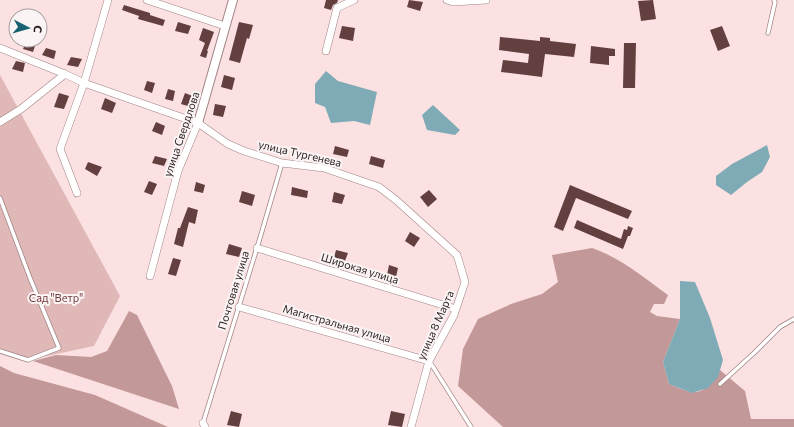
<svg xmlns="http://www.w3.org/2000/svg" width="794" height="427" font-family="Commissioner,sans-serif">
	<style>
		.green { fill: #e0b8b8 }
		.forest { fill: #c39899 }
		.water { fill: #7eabb6 }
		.building { fill: #633f40 }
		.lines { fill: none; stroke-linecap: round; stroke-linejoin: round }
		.service-casing { stroke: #a18484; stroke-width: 5 }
		.minor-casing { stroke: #a18484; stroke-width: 8 }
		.tertiary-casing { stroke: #a18484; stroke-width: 10 }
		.service { stroke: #fff; stroke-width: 3.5 }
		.minor { stroke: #fff; stroke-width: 7 }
		.tertiary { stroke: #fff; stroke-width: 8 }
		.labels { text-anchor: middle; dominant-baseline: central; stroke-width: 4; stroke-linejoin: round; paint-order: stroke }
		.street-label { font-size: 11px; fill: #2a1f1f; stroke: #fbf4f4 }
		.park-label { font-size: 11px; fill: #743b3e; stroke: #fbf4f4 }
	</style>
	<rect width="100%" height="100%" fill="#fce1e2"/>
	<!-- green -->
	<path class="green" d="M0 75 120 296 94 346 28 360 0 350Z"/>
	<!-- forest -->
	<path class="forest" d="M592 248C621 258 643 277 668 295L664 304H654L650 312 657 316 680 319 663 362 669 384C676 386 684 391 691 392 703 394 717 381 720 370L745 391 751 419H794V427H503L458 386 463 349 478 319 511 304 542 294 558 282 552 255Z
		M129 311 137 315 172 386 179 409 33 361 56 355 91 357 107 351Z
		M0 366 14 373 95 395 168 427H0Z"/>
	<!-- water -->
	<path class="water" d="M326 71 338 81 377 92 370 125 354 121 331 123 325 107 315 103V84Z
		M433 105 460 130 455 135 427 130 422 115Z
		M767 145 770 157 762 172 747 182 731 195 716 185V176L732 164Z
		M680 281 695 282 710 318 723 360 718 377 708 388 692 393 669 384 663 362 680 319Z"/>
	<!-- building -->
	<path class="building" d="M326 0H338L337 3 333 5 331 10 324 8Z
		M409 0 423 2 420 11 407 7Z
		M653 0 656 19 641 21 638 1Z
		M124 5 150 13V15L165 20 163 26 138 19 139 16 122 10Z
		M178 22 191 26 188 34 175 31Z
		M239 22 253 25 249 39 247 38 240 63 229 60Z
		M342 26 355 28 353 41 339 38Z
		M722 26 730 46 718 51 710 30Z
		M203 28 214 32 207 51H208L206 58 200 56 205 43 199 40Z
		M500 37 540 41V37L550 38V41L576 44 574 57 545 54 542 77 501 72 503 60 528 63 529 54 499 50Z
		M27 40H37L33 52 23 49Z
		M624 43H636L635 88H623Z
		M591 46 615 49V56H609V65L590 63Z
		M46 48 56 51 54 59 42 55Z
		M71 57 82 59 78 67 67 65Z
		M16 61 25 63 23 72 12 69Z
		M224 75 235 78 232 90 221 87Z
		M147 81 155 83 152 93 144 90Z
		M168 89 175 91 173 101 165 99Z
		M59 93 69 96 64 109 54 107Z
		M185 93 195 97 191 107 181 104Z
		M105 98 116 103 112 113 101 109Z
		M215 104 226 106 223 117 213 115Z
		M156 122 165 126 162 135 152 131Z
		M335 146 349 150 347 157 333 154Z
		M155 156 167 159 164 166 152 163Z
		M371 156 385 160 383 168 369 164Z
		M88 162 102 167 97 176 85 169Z
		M149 181 157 184 152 195 144 192Z
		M196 182 205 185 203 193 194 191Z
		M570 185 632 211 628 219 576 198 563 231 554 227Z
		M292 187 308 191 307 198 291 195Z
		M429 190 437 199 428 207 420 197Z
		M242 191 255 195 252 206 239 202Z
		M334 192 345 195 342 204 332 202Z
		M188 207 198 210 195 224 189 222 183 247 174 244 178 228H180Z
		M577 220 621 239 624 229 627 230 628 226 633 228 630 236H628L623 249 574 228Z
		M410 232 420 238 414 247 405 241Z
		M229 244 242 248 239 257 226 254Z
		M336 250 348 253 345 261 334 258Z
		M173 258 181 260 176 276 168 274Z
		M389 265 398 268 396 277 387 275Z
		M231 411 242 414 239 427 227 425Z
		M391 411 405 414 402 427 388 425Z"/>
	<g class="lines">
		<!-- service casing -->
		<g class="service-casing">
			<path id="service" d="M768 33 775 2 774 0
				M0 198 30 278 59 348 28 360 0 351
				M430 362 471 427
				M720 384 754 353 780 327 794 319
				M203 423 260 238 282 163"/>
		</g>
		<!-- minor casing -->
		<g class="minor-casing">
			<path id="minor" d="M147 0 225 26
				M447 0 453 2 486 0
				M0 48 65 74
				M326 51 337 8 354 0
				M0 122 21 109 65 74 84 83 198 123 228 144 244 151 282 163 324 168 379 187 396 200 457 255 465 282 454 315 429 361 411 427
				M77 193 60 149 84 83 108 0
				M257 248 456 309
				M150 276 178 171 198 123
				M239 307 429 361
				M203 423 205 427"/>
		</g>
		<!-- tertiary casing -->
		<g class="tertiary-casing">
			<path id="tertiary" d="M198 123 233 0"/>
		</g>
		<!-- service -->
		<use href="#service" class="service"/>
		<!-- minor -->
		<use href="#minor" class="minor"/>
		<!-- tertiary -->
		<use href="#tertiary" class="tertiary"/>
	</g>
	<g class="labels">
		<!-- street labels -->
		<g class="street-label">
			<text transform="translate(181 134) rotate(-71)">улица Свердлова</text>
			<text transform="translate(300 153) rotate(13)">улица Тургенева</text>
			<text transform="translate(360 268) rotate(17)">Широкая улица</text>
			<text transform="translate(233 290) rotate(-73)">Почтовая улица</text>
			<text transform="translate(337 323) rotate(16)">Магистральная улица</text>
			<text transform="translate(435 325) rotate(-66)">улица 8 Марта</text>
		</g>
		<!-- park labels -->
		<g class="park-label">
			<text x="56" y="297">Сад "Ветр"</text>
		</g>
	</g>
	<!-- north arrow -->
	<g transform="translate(28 28) rotate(96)"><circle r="19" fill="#fbf4f4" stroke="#a79f9f"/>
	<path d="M0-3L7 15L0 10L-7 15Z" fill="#186170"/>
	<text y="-6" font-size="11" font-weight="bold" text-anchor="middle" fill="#2a1f1f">С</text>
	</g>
</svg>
